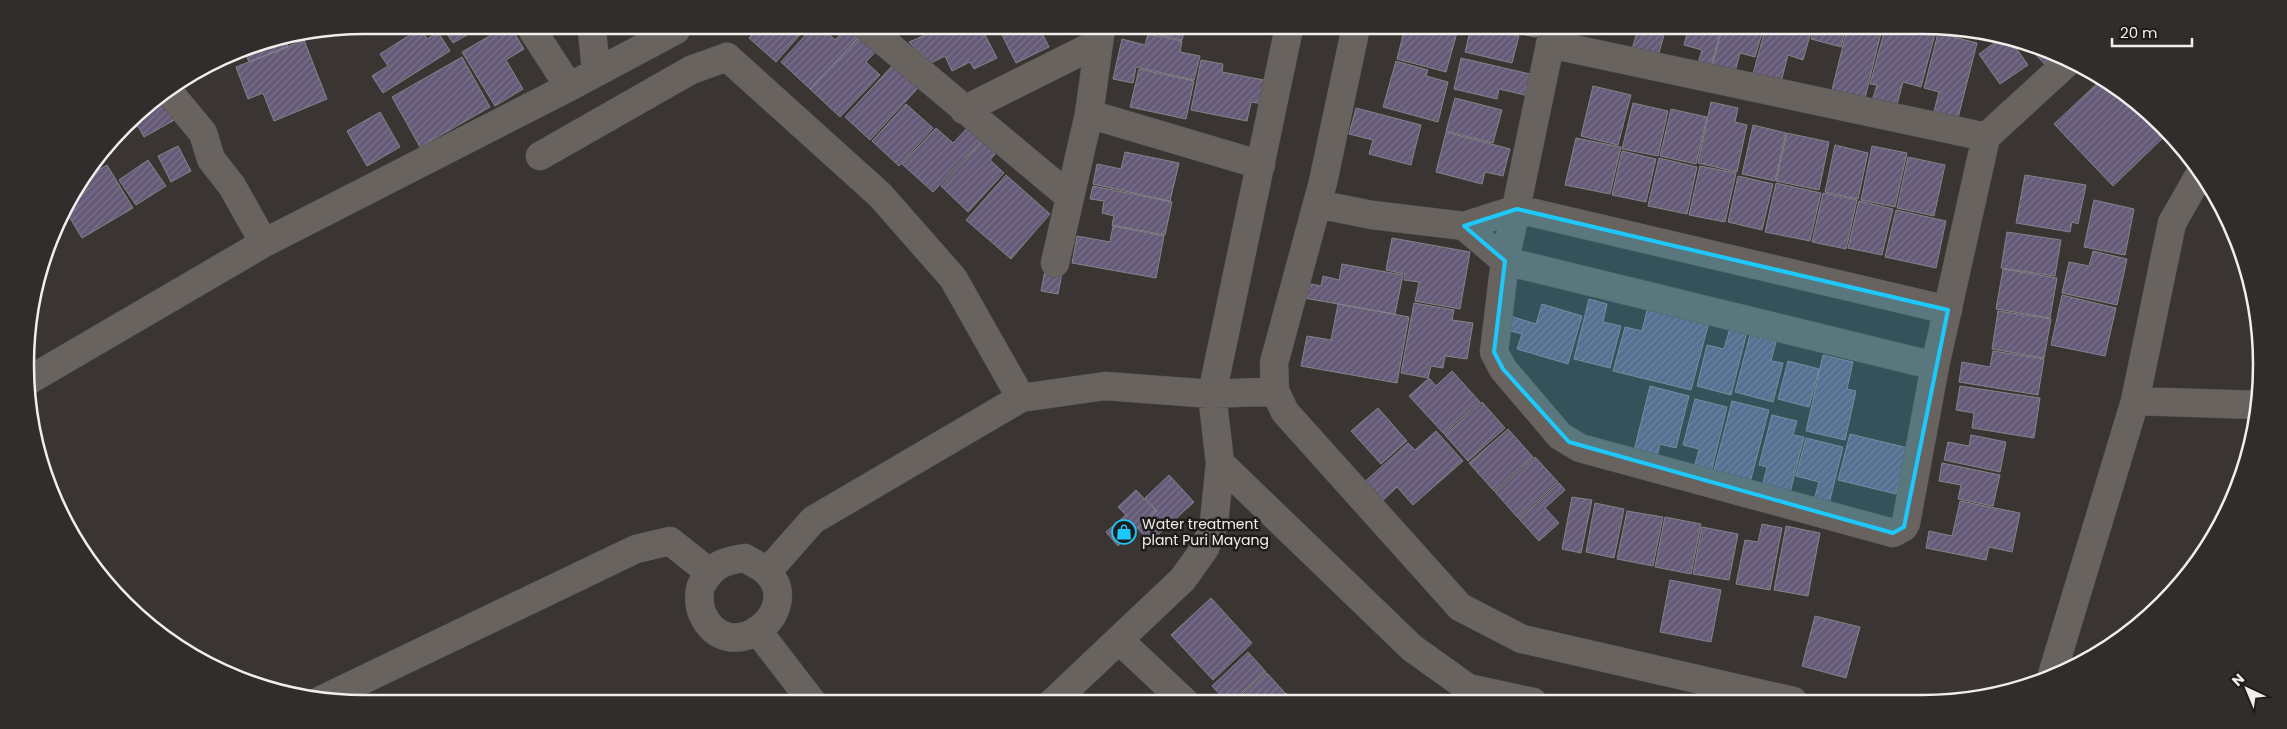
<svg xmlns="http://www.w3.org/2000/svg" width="2287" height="729" font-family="Poppins,sans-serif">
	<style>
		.building { fill: url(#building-hatch); stroke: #858389 }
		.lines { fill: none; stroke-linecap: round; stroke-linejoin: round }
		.minor-casing { stroke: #575351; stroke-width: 29 }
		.minor { stroke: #696360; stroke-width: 28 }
		.marked { fill: #1dc9fc; fill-opacity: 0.2; stroke: #1dc9fc; stroke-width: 4; stroke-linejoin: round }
		.labels { text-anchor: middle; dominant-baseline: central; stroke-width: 5; stroke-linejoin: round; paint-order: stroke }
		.poi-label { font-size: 14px; fill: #f1eeec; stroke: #1f1d1c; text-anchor: start }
		.rim { fill: none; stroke: #f1eeec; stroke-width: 2.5 }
	</style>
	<defs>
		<pattern id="building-hatch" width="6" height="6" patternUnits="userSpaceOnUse" patternTransform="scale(1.25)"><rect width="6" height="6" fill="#655a77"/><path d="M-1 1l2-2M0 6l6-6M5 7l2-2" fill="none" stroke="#7c728a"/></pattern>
	</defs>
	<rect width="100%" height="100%" fill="#3a3532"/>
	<!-- building -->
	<path class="building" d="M1813 25 1803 60 1788 55 1781 82 1753 74 1766 26Z
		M1815 25H1846L1841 47 1811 39Z
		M1848 25H1865L1882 29 1864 102 1831 94Z
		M1886 25H1901L1935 34 1921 87 1903 82 1896 108 1872 101 1877 85 1870 84Z
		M1639 26H1686L1684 34 1666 28 1658 56 1632 49Z
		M1689 26H1722L1711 66 1698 63 1702 50 1684 45Z
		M1723 26H1764L1755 57 1740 53 1735 72 1712 66Z
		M1405 27H1449L1458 29 1446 72 1397 59Z
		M1471 27 1519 36 1512 63 1465 52Z
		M1487 27H1539L1536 37Z
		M1142 28H1185L1182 40 1141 31Z
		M805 29 776 62 749 38 757 30Z
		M811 29H824L835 40 845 29H858L863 33 810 89 781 62Z
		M939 29H982L997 58 974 69 970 62 952 71 945 56 931 63 909 42Z
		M999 29H1040L1049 47 1016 63Z
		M416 31H423L427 39 438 32 450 51 383 93 372 76 388 66 380 54Z
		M445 31H474L453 43Z
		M498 31H513L524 49 506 60 523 89 495 106 462 52Z
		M863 33 879 48 866 62 880 75 840 117 810 89Z
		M1938 33 1977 43 1957 122 1933 115 1939 92 1924 88Z
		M1148 34 1182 41 1180 52 1200 56 1194 80 1136 67 1133 83 1113 79 1122 39 1145 45Z
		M284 36 288 47 249 62 243 48Z
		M2004 36 2009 38 2028 65 2000 84 1979 54Z
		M304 40 327 99 274 121 263 93 248 99 236 67Z
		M2025 43 2053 51 2062 56 2048 68Z
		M462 57 490 107 420 147 392 97Z
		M1461 58 1530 74 1525 95 1499 89 1497 99 1454 89Z
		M1201 60 1223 64 1222 72 1269 81 1264 104 1251 102 1247 121 1191 110Z
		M1396 61 1428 70 1426 76 1448 82 1438 122 1383 107Z
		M893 65 918 88 870 140 845 117Z
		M1139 69 1194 81 1186 119 1130 107Z
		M2103 78 2111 82 2163 125 2169 132 2113 186 2054 124Z
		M1593 86 1631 95 1618 145 1581 136Z
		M164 95 178 118 144 137 138 126 113 141 140 109Z
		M1455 98 1502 110 1493 143 1446 131Z
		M1711 102 1738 108 1735 122 1747 125 1737 172 1698 163Z
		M1633 103 1668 111 1658 156 1622 149Z
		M906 104 933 128 899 166 872 141Z
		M1356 108 1421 125 1411 165 1369 154 1373 140 1349 134Z
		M1671 109 1707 117 1696 164 1660 156Z
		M380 112 400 147 367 166 347 131Z
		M970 125 984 138 933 192 902 164 936 128 953 143Z
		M1753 125 1786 133 1775 181 1742 174Z
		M1446 132 1510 149 1503 176 1485 172 1482 184 1436 172Z
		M1787 133 1829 142 1819 190 1776 181Z
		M987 136 1000 148 990 160 1004 173 968 212 941 186Z
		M1576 138 1621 147 1610 194 1565 185Z
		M1835 145 1868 153 1858 199 1825 192Z
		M178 146 191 171 171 182 158 156Z
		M1872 146 1907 153 1895 207 1861 200Z
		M1622 151 1656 159 1646 202 1612 195Z
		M1125 152 1179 163 1170 201 1093 184 1097 164 1121 169Z
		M1908 157 1945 165 1934 216 1897 208Z
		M1659 158 1697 167 1687 214 1648 206Z
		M148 160 166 186 136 205 119 180Z
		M107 165 133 208 82 238 64 208 80 181Z
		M1700 166 1736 173 1725 222 1689 215Z
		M1006 175 1050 214 1011 259 966 220Z
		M2025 175 2086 185 2078 224 2072 222 2070 232 2016 223Z
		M1738 176 1773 184 1762 230 1728 222Z
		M1776 183 1821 193 1810 241 1765 232Z
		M1093 186 1172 202 1165 235 1112 225 1114 216 1102 213 1104 201 1090 199Z
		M1823 193 1857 200 1846 249 1812 242Z
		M2094 200 2134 209 2125 255 2084 247Z
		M1859 201 1893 209 1882 255 1848 248Z
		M1896 210 1946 221 1936 268 1885 257Z
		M1113 226 1164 236 1156 278 1072 263 1077 236 1110 242Z
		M2007 232 2061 240 2055 276 2001 268Z
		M1392 238 1470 252 1460 309 1415 301 1419 282 1404 280 1405 274 1386 270Z
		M2093 251 2127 259 2117 305 2062 293 2069 262 2089 266Z
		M1342 264 1403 275 1395 314 1304 298 1306 283 1321 286 1323 276 1339 280Z
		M1046 265 1063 268 1058 294 1041 291Z
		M2003 269 2057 278 2050 318 1996 309Z
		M2062 295 2116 308 2105 356 2051 345Z
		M1589 299 1607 304 1603 322 1621 326 1610 368 1574 359Z
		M1414 303 1454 310 1452 320 1473 323 1467 359 1445 356 1443 368 1431 366 1428 378 1401 373Z
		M1338 304 1409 317 1397 383 1301 366 1307 336 1331 340Z
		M1542 304 1582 316 1568 364 1517 349 1522 334 1503 329 1507 315 1536 324Z
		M1648 306 1709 322 1691 390 1613 371 1625 327 1642 331Z
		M1998 311 2051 319 2044 358 1992 349Z
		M1730 328 1747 332 1731 395 1697 386 1707 345 1724 349Z
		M1750 335 1776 342 1771 361 1783 363 1773 402 1735 392Z
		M1993 351 2044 359 2038 395 1959 382 1962 362 1990 367Z
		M1823 355 1853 362 1847 389 1856 391 1845 440 1806 431Z
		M1788 361 1819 369 1809 407 1778 399Z
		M1452 371 1480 402 1444 434 1409 396 1429 378 1436 386Z
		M1650 386 1689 396 1676 448 1660 444 1655 465 1632 459Z
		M1960 386 2040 398 2034 438 1972 428 1974 413 1956 410Z
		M1695 399 1727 407 1710 477 1693 472 1699 449 1683 445Z
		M1732 401 1769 410 1750 483 1713 474Z
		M1482 402 1505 428 1468 461 1445 435Z
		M1378 408 1407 441 1381 464 1351 431Z
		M1772 415 1797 421 1793 435 1804 437 1790 493 1762 487 1767 467 1759 465Z
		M1508 429 1533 457 1494 491 1469 463Z
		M1436 431 1463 461 1413 505 1397 487 1378 505 1360 486 1408 443 1415 450Z
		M1850 434 1908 448 1896 494 1838 480Z
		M1971 435 2006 442 2000 472 1944 460 1948 442 1969 446Z
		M1806 438 1843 447 1829 504 1814 500 1819 482 1796 476Z
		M1535 457 1558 482 1518 518 1495 492Z
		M1942 463 2000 475 1993 506 1958 499 1961 485 1939 481Z
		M1169 475 1194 502 1150 542 1138 529 1157 511 1145 498Z
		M1559 483 1565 490 1545 508 1559 523 1539 541 1519 519Z
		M1136 490 1156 511 1118 546 1106 532 1126 515 1118 507Z
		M1572 497 1592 500 1581 553 1562 549Z
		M1960 501 2020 513 2012 552 1989 547 1986 560 1926 548 1929 531 1952 536Z
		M1595 503 1624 509 1614 558 1586 552Z
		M1627 511 1663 517 1653 566 1617 559Z
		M1665 517 1701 524 1691 574 1655 567Z
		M1762 524 1782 528 1770 590 1736 584 1745 540 1758 542Z
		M1786 526 1820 533 1808 596 1774 590Z
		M1702 527 1738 534 1729 580 1693 574Z
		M1670 580 1721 590 1711 642 1660 632Z
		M1211 598 1252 643 1213 680 1171 635Z
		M1815 616 1860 627 1846 678 1802 666Z
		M1248 652 1266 672 1233 702H1227L1212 686Z
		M1267 673 1285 693 1275 702H1235Z
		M1286 693 1295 702H1277Z"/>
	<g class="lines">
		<!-- minor casing -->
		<g class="minor-casing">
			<path id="minor" d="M1554 26 1505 261 1494 352 1503 369 1560 436 1580 448 1893 533 1904 527 1906 523 1935 366 1986 137 2070 60
				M1356 27 1323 182 1274 363 1275 391 1285 412 1460 607 1522 639 1793 701
				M1289 28 1212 394 1220 463 1412 648 1468 688 1533 702
				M869 29 1070 197
				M592 30 596 71
				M533 31 569 87
				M1550 44 1986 137
				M169 92 203 133 211 159 232 186 264 243
				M964 110 1098 43
				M1089 114 1261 165
				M540 156 691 70 727 57 880 195 953 278 1021 398
				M1317 204 1372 215 1464 226 1517 209 1948 310
				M1464 226 1505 261 1935 366
				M1055 263 1089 114 1101 28
				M26 382 264 243 569 87 676 30
				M2135 401 2258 405
				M745 558C751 562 761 566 767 572 806 611 728 672 702 613 699 606 698 591 702 584 713 565 723 561 745 558Z
				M767 572 813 520 1021 398 1105 386 1212 394 1275 391
				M757 630 813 703
				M1119 640 1185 702
				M2052 675 2135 401 2172 223 2201 172
				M321 700 636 549 670 541 709 572
				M1052 703 1183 579 1205 548 1214 523 1220 463"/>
		</g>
		<!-- minor -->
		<use href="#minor" class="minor"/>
	</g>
	<!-- marked area -->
	<path class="marked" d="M1517 209 1948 310 1904 527 1893 533 1569 442 1503 369 1494 352 1505 261 1464 226Z"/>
	<!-- icons -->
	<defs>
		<g id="shop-ring" transform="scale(1.25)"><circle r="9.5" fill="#1f1d1c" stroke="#1dc9fc" stroke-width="1.5"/><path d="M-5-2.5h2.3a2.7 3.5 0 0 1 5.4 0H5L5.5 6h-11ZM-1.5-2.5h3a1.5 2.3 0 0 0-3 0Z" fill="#1dc9fc"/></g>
	</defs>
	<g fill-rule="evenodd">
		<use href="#shop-ring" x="1124" y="532"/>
	</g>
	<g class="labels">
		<!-- poi labels -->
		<g class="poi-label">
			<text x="1142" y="524">Water treatment<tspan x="1142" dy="16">plant Puri Mayang</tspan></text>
		</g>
	</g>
	<!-- crop -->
	<path d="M0 0H2287V729H0ZM364 34H1923A330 330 0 0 1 2253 364V365A330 330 0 0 1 1923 695H364A330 330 0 0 1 34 365V364A330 330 0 0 1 364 34Z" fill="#302e2d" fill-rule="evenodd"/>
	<path class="rim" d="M364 34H1923A330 330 0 0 1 2253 364V365A330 330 0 0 1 1923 695H364A330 330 0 0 1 34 365V364A330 330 0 0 1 364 34Z"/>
	<!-- north arrow -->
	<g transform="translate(2247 689) rotate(316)" stroke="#1f1d1c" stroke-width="4" paint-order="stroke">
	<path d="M0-4L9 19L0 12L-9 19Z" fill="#f1eeec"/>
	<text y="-8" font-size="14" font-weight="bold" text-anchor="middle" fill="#f1eeec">N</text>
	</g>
	<!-- scale -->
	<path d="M2112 38v8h80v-8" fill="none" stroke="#f1eeec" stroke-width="2.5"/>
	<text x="2120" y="38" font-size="15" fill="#f1eeec" stroke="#1f1d1c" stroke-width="4" paint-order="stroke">20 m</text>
</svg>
